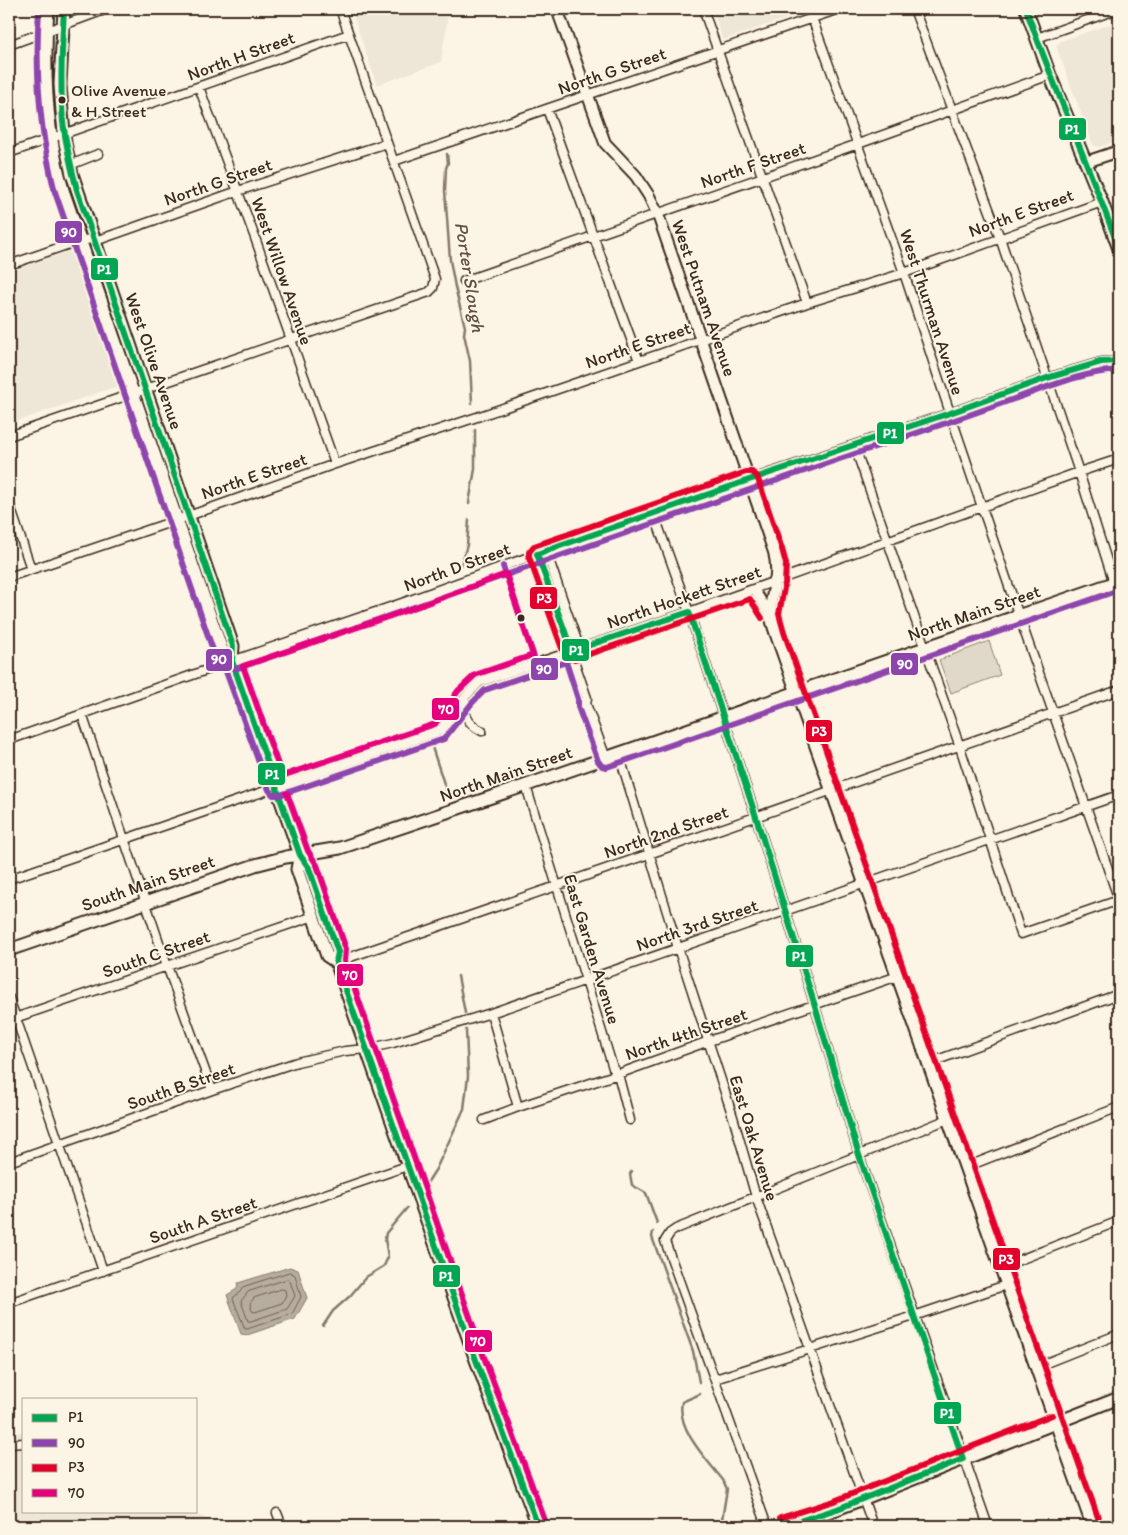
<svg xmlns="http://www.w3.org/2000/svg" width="1128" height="1535" font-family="Itim,sans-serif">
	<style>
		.built { fill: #eee6d6 }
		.green { fill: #e0d8c8; stroke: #8e8173 }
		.water { fill: #b7ad9e; stroke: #85796b }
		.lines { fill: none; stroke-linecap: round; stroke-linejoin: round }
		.shore { stroke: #6d5e51; stroke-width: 1 }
		.stream { stroke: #85796b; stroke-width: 2.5 }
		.minor-casing { stroke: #3b2a1e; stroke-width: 11 }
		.tertiary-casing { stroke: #3b2a1e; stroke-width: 14 }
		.secondary-casing { stroke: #3b2a1e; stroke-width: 15 }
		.minor { stroke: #fcf5e5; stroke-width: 8 }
		.tertiary { stroke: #fcf5e5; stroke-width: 10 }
		.secondary { stroke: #fcf5e5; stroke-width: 11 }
		.bus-1-casing { stroke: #fcf5e5; stroke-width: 10 }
		.bus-2-casing { stroke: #fcf5e5; stroke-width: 10 }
		.bus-3-casing { stroke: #fcf5e5; stroke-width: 10 }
		.bus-4-casing { stroke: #fcf5e5; stroke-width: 10 }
		.bus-1 { stroke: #00a651; stroke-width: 6 }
		.bus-2 { stroke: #8e44ad; stroke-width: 6 }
		.bus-3 { stroke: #e4002b; stroke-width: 6 }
		.bus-4 { stroke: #e5007d; stroke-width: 6 }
		.bus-dot { fill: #3b2a1e; stroke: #fcf5e5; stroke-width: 2 }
		.labels { text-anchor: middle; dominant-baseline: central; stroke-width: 4; stroke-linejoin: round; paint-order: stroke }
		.bus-label { font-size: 17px; fill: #3b2a1e; stroke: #fcf5e5; text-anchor: start }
		.street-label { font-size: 18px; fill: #3b2a1e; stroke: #fcf5e5 }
		.water-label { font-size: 19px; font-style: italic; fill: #605144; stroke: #fcf5e5 }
		.line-badge { stroke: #fcf5e5; stroke-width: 2 }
		.badge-label { font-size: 14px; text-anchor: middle; font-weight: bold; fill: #fff }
	</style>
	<rect width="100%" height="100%" fill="#fcf5e5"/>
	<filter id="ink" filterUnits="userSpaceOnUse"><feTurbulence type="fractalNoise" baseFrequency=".02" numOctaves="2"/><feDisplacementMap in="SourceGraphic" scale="10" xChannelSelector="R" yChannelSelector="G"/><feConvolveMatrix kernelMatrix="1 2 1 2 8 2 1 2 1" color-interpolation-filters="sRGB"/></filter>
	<g filter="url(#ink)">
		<!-- built -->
		<path class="built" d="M351 9H449L441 62 377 85Z
			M712 9H814L723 40Z
			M1119 21V140L1099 147 1093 145 1056 46 1061 41Z
			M69 251 77 255 123 384 9 424V272Z
			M24 1431V1511H188L224 1526H9V1519L14 1499 16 1488 12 1461 9 1446V1435Z"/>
		<!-- green -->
		<path class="green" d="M989 641 1000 675 951 693 939 660Z"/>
		<!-- water -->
		<path class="water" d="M290 1267 298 1270 307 1298 295 1319 247 1335 241 1334 227 1295 237 1289 238 1283Z"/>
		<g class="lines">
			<!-- shore -->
			<path class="shore" d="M290 1272 295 1275 301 1297 292 1314 247 1329H245L233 1299 234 1297 240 1292 243 1287Z
				M288 1279 290 1281 295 1296 287 1309 251 1321H248L241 1301 248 1292Z
				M282 1289 285 1290 286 1295 282 1303 255 1312 252 1311 250 1303 254 1298Z"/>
			<!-- stream -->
			<path class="stream" d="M447 154 448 163 446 168 445 190 450 260 455 287 465 327 464 334 470 361 472 403
				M469 503 475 469V430
				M461 565 467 545 469 520
				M432 747 448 796
				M458 976 465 1013
				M632 1171 630 1174 632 1185 646 1193 657 1223
				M427 1183 436 1169 464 1109 468 1076 466 1030
				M653 1232 652 1237 693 1351 699 1382
				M323 1326 333 1311 350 1296 366 1277 384 1266 388 1257 385 1239 386 1233 407 1208
				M700 1394 682 1402C676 1429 708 1461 723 1480L727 1489 721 1526"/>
			<!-- minor casing -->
			<g class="minor-casing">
				<path id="minor" d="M703 9 807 303
					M914 9 1000 238 1079 472 1119 599
					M812 18 904 273 950 413 1019 616 1119 900
					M1037 38 1118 9
					M9 45 107 9
					M199 87 254 235 335 464
					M547 109 639 361
					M9 153 349 34
					M394 161 839 9
					M70 165 98 154
					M9 265 81 240 101 239 238 191 387 143
					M464 281 858 144 1050 75
					M9 436C149 389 289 339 429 292L433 288 435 279 340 9
					M854 445 960 747 1021 934 1119 900
					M9 503 31 569
					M654 514 689 612 756 817 815 1006 859 1155 988 1526
					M546 551 576 638 572 651
					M537 554 587 698 586 704 606 758
					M9 577 177 520 335 464 477 417 807 303 904 273 1102 202
					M754 589 770 614
					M464 699C465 716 466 723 482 731
					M82 714 167 966 212 1090
					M9 740 232 661 402 603 537 554 654 514 749 480 950 413 1047 378 1101 362 1119 361
					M619 754 678 948 733 1117 756 1197 873 1526
					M526 786 613 1068 618 1074 630 1120
					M9 879 440 731 465 697 480 682 689 612 1079 472 1119 459
					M336 962 649 854 1119 690
					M9 998 103 1271
					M491 1013 518 1107
					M9 1020 314 916
					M929 1063 1119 994
					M484 1120 518 1107 618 1074 709 1041 898 976
					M9 1162 212 1090 297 1062 345 1051 367 1049 393 1043 491 1013 1119 795
					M966 1167 1119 1107
					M999 1268 1119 1221
					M9 1303 407 1166
					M1036 1367 1119 1334
					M715 1379 914 1316 1006 1285
					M9 1444 24 1443
					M277 1513 282 1526
					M767 1526 665 1241 670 1233 676 1229 948 1119"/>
			</g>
			<!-- tertiary casing -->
			<g class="tertiary-casing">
				<path id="tertiary" d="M557 9 605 143 636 176 649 196 658 215 774 552C780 578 772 587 770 612 770 619 774 628 776 635L1092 1526
					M1086 162 1119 151"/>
			</g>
			<!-- secondary casing -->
			<g class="secondary-casing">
				<path id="secondary" d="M48 9C43 70 46 131 63 190L222 650 232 661 300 855 309 868 338 952 336 962 476 1360 538 1526
					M64 9 60 84 62 112 65 143 72 174 233 646 232 661
					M1026 9 1050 75 1102 202 1119 249
					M300 855 297 869 327 956 336 962
					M9 950 255 865 286 857 340 848 533 783 1119 581
					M783 1526 837 1509 1119 1398"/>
			</g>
			<!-- minor -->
			<use href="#minor" class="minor"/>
			<!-- tertiary -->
			<use href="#tertiary" class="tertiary"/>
			<!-- secondary -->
			<use href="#secondary" class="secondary"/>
			<!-- bus-1 casing -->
			<g class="bus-1-casing">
				<path id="bus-1" d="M64 9C62 46 60 84 63 122 66 145 71 167 77 190L233 646 232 661 300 855 309 868 338 952 336 962 476 1360 538 1526
					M1026 9C1055 90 1090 168 1119 249
					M783 1526 837 1509 963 1459 859 1155 815 1006 756 817 689 612 572 651 537 554 749 480 950 413 1047 378 1101 362 1119 361"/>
			</g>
			<!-- bus-2 casing -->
			<g class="bus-2-casing">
				<path id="bus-2" d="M39 9C35 71 39 131 55 192L214 653 224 666 269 790 273 795H280L444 739 472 703 485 690 566 662 578 699V707L598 761 602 766 607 767 1119 590
					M503 566 536 663
					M235 669C453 595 669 516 887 443 929 429 970 415 1011 400 1046 388 1082 372 1119 370"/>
			</g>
			<!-- bus-3 casing -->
			<g class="bus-3-casing">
				<path id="bus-3" d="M762 618 750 599 575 659H570L564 654 529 557V552L534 546 746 472H752L757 476 782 549 786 564 785 583 779 614 784 632 1100 1523
					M780 1518 834 1501 1052 1415"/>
			</g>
			<!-- bus-4 casing -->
			<g class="bus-4-casing">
				<path id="bus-4" d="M506 574 533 655 475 675 458 691 435 724 282 776 243 666 405 611Z
					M287 793 308 851 317 865 346 949 345 961 484 1357 546 1523"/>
			</g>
			<!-- bus-1 -->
			<use href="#bus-1" class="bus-1"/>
			<!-- bus-2 -->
			<use href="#bus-2" class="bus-2"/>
			<!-- bus-3 -->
			<use href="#bus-3" class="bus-3"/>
			<!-- bus-4 -->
			<use href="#bus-4" class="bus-4"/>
		</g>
	</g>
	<!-- markers -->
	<g class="bus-dot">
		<circle cx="62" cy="100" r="4.5"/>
		<circle cx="521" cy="618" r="4.5"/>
	</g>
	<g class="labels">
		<!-- bus labels -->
		<g class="bus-label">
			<text x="71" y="90">Olive Avenue<tspan x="71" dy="21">&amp; H Street</tspan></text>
		</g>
		<!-- street labels -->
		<g class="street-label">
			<text transform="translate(241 56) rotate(-20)">North H Street</text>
			<text transform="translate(612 71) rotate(-19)">North G Street</text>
			<text transform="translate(753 165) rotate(-19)">North F Street</text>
			<text transform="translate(218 182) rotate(-19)">North G Street</text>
			<text transform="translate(1021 213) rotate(-20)">North E Street</text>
			<text transform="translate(282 271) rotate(71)">West Willow Avenue</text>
			<text transform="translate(704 298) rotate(71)">West Putnam Avenue</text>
			<text transform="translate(932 312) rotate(72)">West Thurman Avenue</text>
			<text transform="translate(638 345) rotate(-19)">North E Street</text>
			<text transform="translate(154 361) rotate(71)">West Olive Avenue</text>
			<text transform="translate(254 476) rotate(-19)">North E Street</text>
			<text transform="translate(457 567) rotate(-20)">North D Street</text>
			<text transform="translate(684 597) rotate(-19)">North Hockett Street</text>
			<text transform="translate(974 613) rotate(-19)">North Main Street</text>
			<text transform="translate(506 774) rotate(-19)">North Main Street</text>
			<text transform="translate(666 832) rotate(-19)">North 2nd Street</text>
			<text transform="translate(148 883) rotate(-19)">South Main Street</text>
			<text transform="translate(697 925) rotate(-19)">North 3rd Street</text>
			<text transform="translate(592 949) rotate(73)">East Garden Avenue</text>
			<text transform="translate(156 954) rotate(-19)">South C Street</text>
			<text transform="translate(686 1034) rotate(-19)">North 4th Street</text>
			<text transform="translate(181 1086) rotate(-19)">South B Street</text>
			<text transform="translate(754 1138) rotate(73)">East Oak Avenue</text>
			<text transform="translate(203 1220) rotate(-19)">South A Street</text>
		</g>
		<!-- water labels -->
		<g class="water-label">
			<text transform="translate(470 277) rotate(81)">Porter Slough</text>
		</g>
	</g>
	<g class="line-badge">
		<rect x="1058" y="117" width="29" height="24" rx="5" fill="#00a651"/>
		<rect x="54" y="220" width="29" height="24" rx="5" fill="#8e44ad"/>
		<rect x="90" y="257" width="29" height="24" rx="5" fill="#00a651"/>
		<rect x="876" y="421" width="29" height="24" rx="5" fill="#00a651"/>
		<rect x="529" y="586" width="29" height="24" rx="5" fill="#e4002b"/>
		<rect x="561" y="638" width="29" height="24" rx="5" fill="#00a651"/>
		<rect x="205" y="648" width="28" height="24" rx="5" fill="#8e44ad"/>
		<rect x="890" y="652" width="29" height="24" rx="5" fill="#8e44ad"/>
		<rect x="530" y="657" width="29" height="24" rx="5" fill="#8e44ad"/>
		<rect x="431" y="697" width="29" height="24" rx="5" fill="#e5007d"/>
		<rect x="805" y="719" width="28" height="24" rx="5" fill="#e4002b"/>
		<rect x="257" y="762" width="29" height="24" rx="5" fill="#00a651"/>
		<rect x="785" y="944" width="29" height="24" rx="5" fill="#00a651"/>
		<rect x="336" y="963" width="28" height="24" rx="5" fill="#e5007d"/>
		<rect x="992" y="1247" width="29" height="24" rx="5" fill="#e4002b"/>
		<rect x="432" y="1264" width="29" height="24" rx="5" fill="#00a651"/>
		<rect x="464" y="1329" width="29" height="24" rx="5" fill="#e5007d"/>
		<rect x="933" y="1401" width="29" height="24" rx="5" fill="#00a651"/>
	</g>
	<g class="badge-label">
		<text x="1072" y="134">P1</text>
		<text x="69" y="237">90</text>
		<text x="104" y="274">P1</text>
		<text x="890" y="438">P1</text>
		<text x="544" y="603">P3</text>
		<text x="576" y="655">P1</text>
		<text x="219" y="664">90</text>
		<text x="905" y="669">90</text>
		<text x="544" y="674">90</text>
		<text x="446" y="714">70</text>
		<text x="819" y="736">P3</text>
		<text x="272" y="779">P1</text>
		<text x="799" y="961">P1</text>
		<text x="350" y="980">70</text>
		<text x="1006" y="1264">P3</text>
		<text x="446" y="1281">P1</text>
		<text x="478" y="1346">70</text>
		<text x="947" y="1418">P1</text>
	</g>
	<!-- margin -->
	<rect width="1128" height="1535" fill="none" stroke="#fcf5e5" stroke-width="30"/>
	<rect x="15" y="15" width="1098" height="1505" fill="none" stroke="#3b2a1e" stroke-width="2" filter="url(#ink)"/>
	<!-- legend -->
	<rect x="22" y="1398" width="175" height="115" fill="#fcf5e5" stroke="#afa495"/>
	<rect x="32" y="1414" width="25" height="8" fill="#00a651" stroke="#afa495"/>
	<text x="68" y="1422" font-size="15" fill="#3b2a1e">P1</text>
	<rect x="32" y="1439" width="25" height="8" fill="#8e44ad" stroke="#afa495"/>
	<text x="68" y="1448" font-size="15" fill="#3b2a1e">90</text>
	<rect x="32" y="1464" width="25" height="8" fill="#e4002b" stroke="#afa495"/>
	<text x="68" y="1472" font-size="15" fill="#3b2a1e">P3</text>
	<rect x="32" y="1489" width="25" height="8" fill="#e5007d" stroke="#afa495"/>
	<text x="68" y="1498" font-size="15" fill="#3b2a1e">70</text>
</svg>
